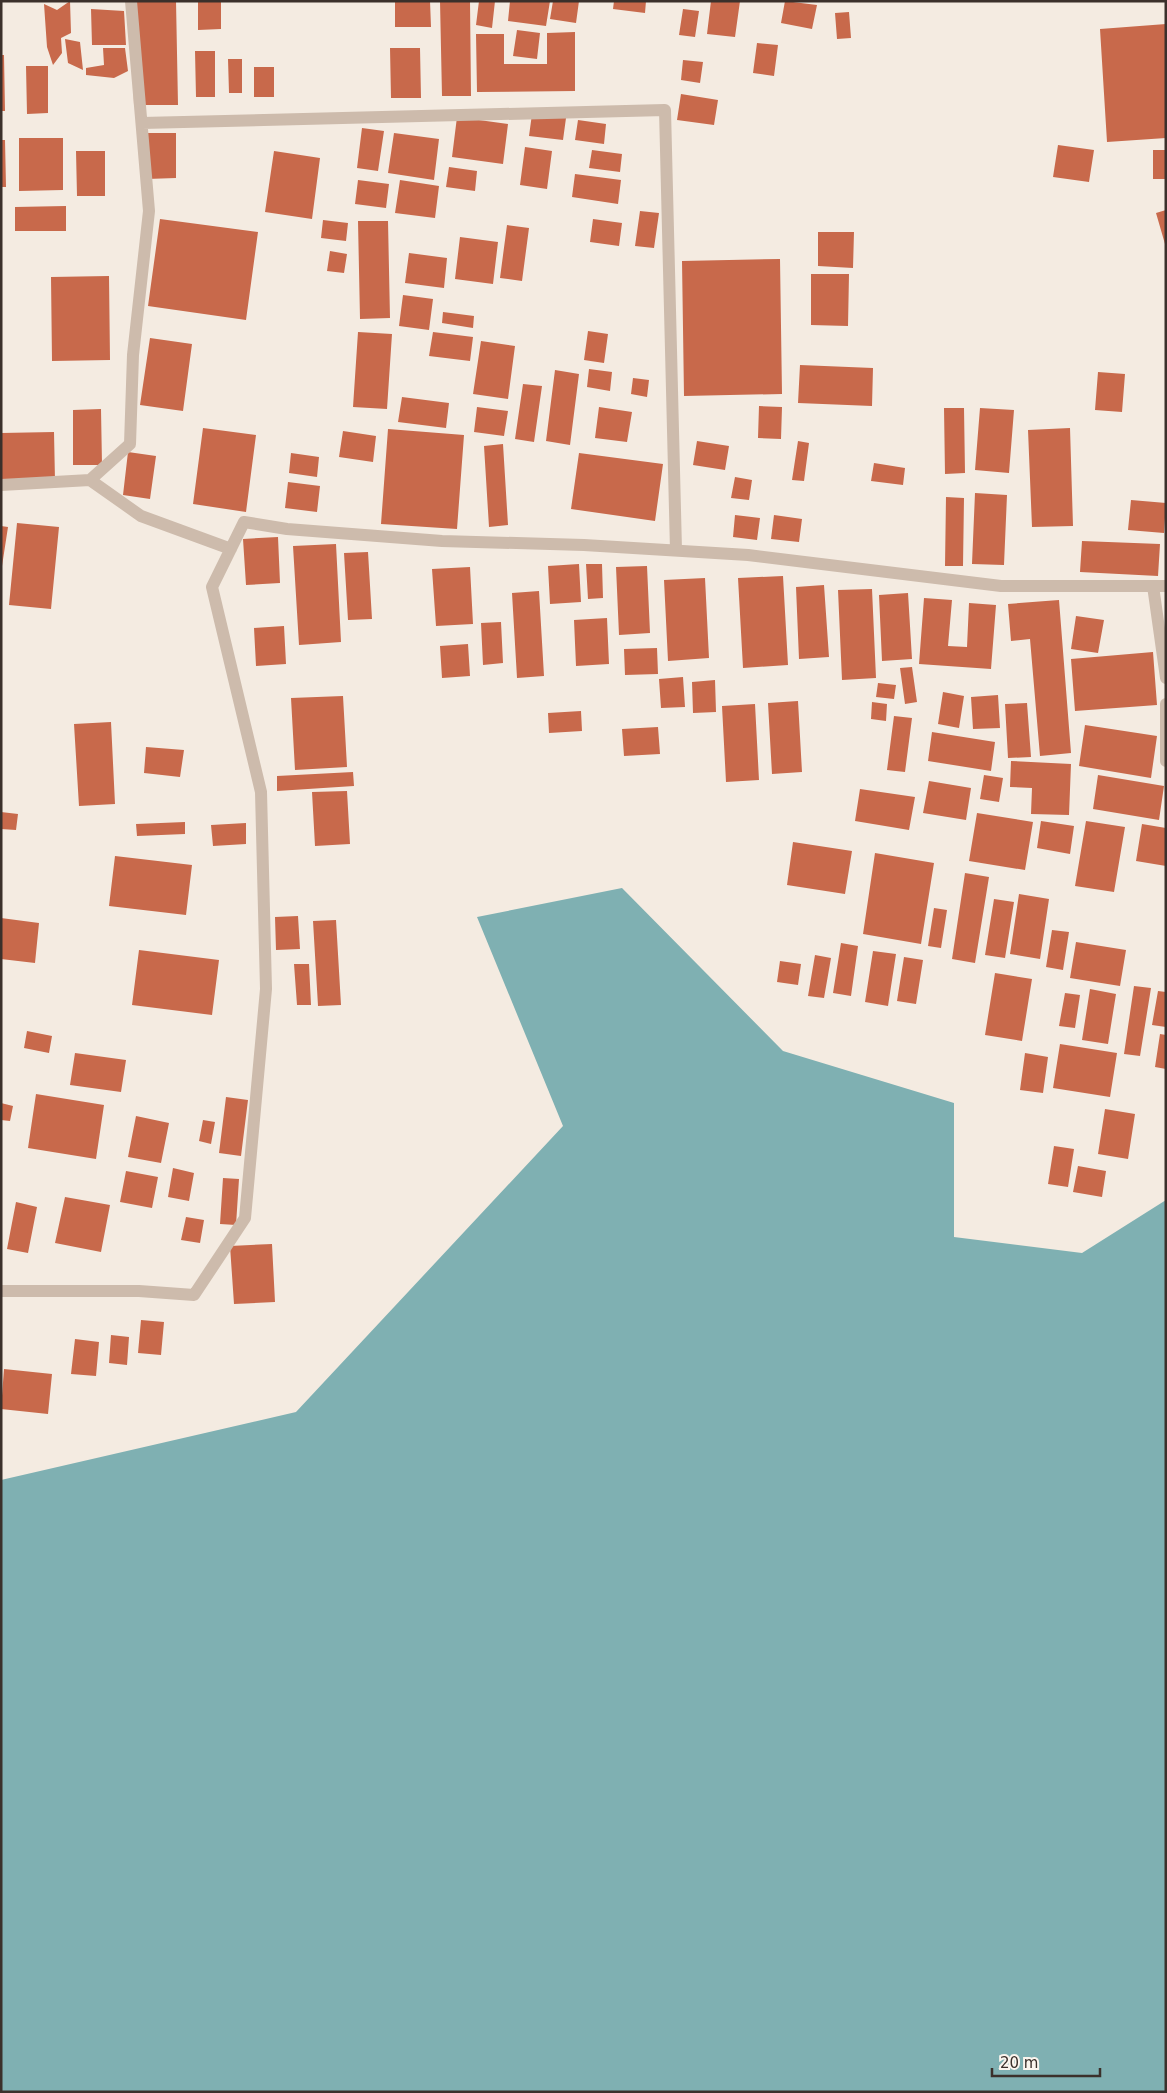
<svg xmlns="http://www.w3.org/2000/svg" width="1167" height="2093" font-family="'DejaVu Sans',sans-serif">
	<style>
		.water { fill: #7fb0b2 }
		.building { fill: #c8694b }
		.lines { fill: none; stroke-linecap: round; stroke-linejoin: round }
		.minor { stroke: #cdbbac; stroke-width: 12 }
	</style>
	<rect width="100%" height="100%" fill="#f4ebe1"/>
	<!-- water -->
	<path class="water" d="M622 888 783 1051 954 1103V1237L1082 1253 1166 1200V2092H1V1480L296 1412 563 1126 477 917Z"/>
	<!-- building -->
	<path class="building" d="M70 1 71 33 61 38 62 53 53 65 47 47 44 4 57 10Z
		M132 1H176L178 105H134Z
		M395 1H430L431 27H395Z
		M440 1H470L471 96H442Z
		M479 1H495L492 28 476 25Z
		M510 1H550L546 26 508 21Z
		M553 1H579L576 23 550 19Z
		M614 1H646L645 13 613 9Z
		M711 1H740L735 37 707 34Z
		M785 1 817 5 812 29 781 23Z
		M198 2H221V29L198 30Z
		M91 9 124 11 126 45H92Z
		M683 9 699 11 695 37 679 35Z
		M849 12 851 38 837 39 835 13Z
		M1166 24V138L1107 142 1100 29Z
		M517 30 540 33 537 59 513 56Z
		M575 32V91L477 92 476 34H504V64H547V33Z
		M65 39 80 42 83 70 68 63Z
		M757 43 778 45 774 76 753 73Z
		M103 48H125L128 71 114 78 86 75V68L104 65Z
		M390 48H420L421 98H391Z
		M195 51H215V97H196Z
		M1 55H4L5 111H1Z
		M228 59H242V93H229Z
		M683 60 703 62 700 83 681 80Z
		M26 66H48V113L27 114Z
		M254 67H274V97H254Z
		M681 94 718 100 714 125 677 120Z
		M532 114 566 118 563 140 529 136Z
		M457 117 508 124 503 164 452 157Z
		M578 120 606 124 604 144 575 140Z
		M362 128 384 131 378 171 357 168Z
		M147 133H176V178L147 179Z
		M394 133 439 139 434 180 388 173Z
		M19 138H63V190L19 191Z
		M1 140H5L6 187H1Z
		M1058 145 1094 150 1089 182 1053 177Z
		M525 147 552 151 547 189 520 185Z
		M592 150 622 154 620 172 589 168Z
		M1153 150H1166V179H1153Z
		M76 151H105V196H77Z
		M274 151 320 158 312 219 265 212Z
		M449 167 477 171 475 191 446 187Z
		M575 174 621 180 618 204 572 197Z
		M358 180 389 184 386 208 355 204Z
		M400 180 439 186 435 218 395 213Z
		M66 206V231H15V207Z
		M1166 210V244H1165L1156 213Z
		M640 211 659 213 654 248 635 246Z
		M160 219 258 232 246 320 148 306Z
		M593 219 622 223 619 246 590 242Z
		M323 220 348 223 346 241 321 238Z
		M358 221H388L390 318 360 319Z
		M507 225 529 228 522 281 500 278Z
		M818 232H854L853 268 818 266Z
		M460 237 498 242 493 284 455 279Z
		M330 251 347 254 344 273 327 271Z
		M409 253 447 258 444 288 405 283Z
		M780 259 782 394 684 396 682 261Z
		M811 274H849L848 326 811 325Z
		M109 276 110 360 52 361 51 277Z
		M403 295 433 299 429 330 399 326Z
		M443 312 474 316 473 328 442 323Z
		M588 331 608 334 604 363 584 360Z
		M358 332 392 334 387 409 353 407Z
		M433 332 473 337 470 361 429 356Z
		M150 338 192 344 183 411 140 405Z
		M481 341 515 346 508 399 473 394Z
		M800 365 873 368 872 406 798 403Z
		M589 369 612 372 610 391 587 387Z
		M555 370 579 374 570 445 546 441Z
		M1098 372 1125 374 1122 412 1095 410Z
		M633 378 649 380 647 397 631 394Z
		M523 384 542 386 534 442 515 439Z
		M402 397 449 403 446 428 398 422Z
		M759 406 782 407 781 439 758 438Z
		M477 407 508 411 504 436 474 432Z
		M599 407 632 412 627 442 595 438Z
		M944 408H964L965 473 945 474Z
		M980 408 1014 410 1009 473 975 470Z
		M101 409 102 465H73V410Z
		M203 428 256 435 246 512 193 504Z
		M1070 428 1073 526 1032 527 1028 430Z
		M388 429 464 435 457 529 381 524Z
		M343 431 376 436 373 462 339 457Z
		M54 432 55 481 1 482V433Z
		M697 441 729 446 725 470 693 465Z
		M798 441 809 443 804 481 792 480Z
		M503 444 508 525 489 527 484 446Z
		M128 452 156 456 150 499 123 495Z
		M291 453 319 457 317 477 289 473Z
		M579 453 663 464 655 521 571 509Z
		M874 463 905 468 903 485 871 481Z
		M735 477 752 480 749 500 731 498Z
		M288 482 320 486 317 512 285 508Z
		M975 493 1007 495 1004 565 972 564Z
		M946 497 964 498 963 566H945Z
		M1131 500 1166 503 1164 533 1128 530Z
		M735 515 760 518 757 540 733 537Z
		M774 515 802 519 799 542 771 539Z
		M17 523 59 527 51 609 9 605Z
		M1 526 8 527 2 566H1Z
		M278 537 280 583 246 585 243 539Z
		M1082 541 1160 544 1158 576 1080 572Z
		M336 544 341 642 299 645 293 546Z
		M368 552 372 619 348 620 344 553Z
		M579 564 581 602 550 604 548 566Z
		M586 564H602L603 598 588 599Z
		M647 566 650 633 619 635 616 567Z
		M470 567 473 624 436 626 432 569Z
		M783 576 788 665 743 668 738 578Z
		M705 578 709 658 668 661 664 580Z
		M824 585 829 657 799 659 796 587Z
		M872 589 876 678 842 680 838 590Z
		M539 591 544 676 517 678 512 593Z
		M908 593 912 659 882 661 879 595Z
		M924 598 952 600 948 646 967 647 969 603 996 605 991 669 919 664Z
		M1059 600 1071 753 1040 756 1030 639 1011 641 1008 604Z
		M1076 616 1104 620 1098 653 1071 649Z
		M607 618 609 664 576 666 574 620Z
		M501 622 503 663 483 665 481 623Z
		M284 626 286 664 256 666 254 628Z
		M468 644 470 676 442 678 440 646Z
		M657 648 658 674 625 675 624 649Z
		M1153 652 1157 705 1075 711 1071 659Z
		M912 667 917 702 905 704 900 668Z
		M683 677 685 707 661 708 659 679Z
		M715 680 716 712 693 713 692 682Z
		M878 683 896 685 894 699 876 697Z
		M943 692 964 696 959 728 938 724Z
		M998 695 1000 728 973 729 971 697Z
		M343 696 347 767 295 770 291 698Z
		M798 701 802 772 772 774 768 703Z
		M872 702 887 704 886 721 871 719Z
		M1027 703 1031 757 1008 758 1005 704Z
		M755 704 759 780 726 782 722 706Z
		M581 711 582 731 549 733 548 713Z
		M894 716 912 718 905 772 887 770Z
		M111 722 115 804 79 806 74 724Z
		M1085 725 1157 736 1151 778 1079 766Z
		M658 727 660 754 624 756 622 729Z
		M932 732 995 742 991 771 928 761Z
		M146 747 184 750 180 777 144 773Z
		M1011 761 1071 764 1069 815 1031 814 1032 788 1010 787Z
		M353 772 354 786 277 791V776Z
		M984 775 1003 778 999 802 980 799Z
		M1098 775 1164 786 1159 820 1093 809Z
		M929 781 971 788 966 820 923 813Z
		M860 789 915 797 909 830 855 821Z
		M347 791 350 844 315 846 312 792Z
		M1 812 18 814 16 830 1 829Z
		M977 813 1033 822 1025 870 969 861Z
		M1041 821 1074 826 1070 854 1037 848Z
		M1086 821 1125 827 1114 892 1075 886Z
		M185 822V834L137 836 136 824Z
		M246 823V844L213 846 211 825Z
		M1142 824 1166 828V866L1136 861Z
		M793 842 852 851 845 894 787 885Z
		M875 853 934 863 921 944 863 934Z
		M115 856 192 865 186 915 109 906Z
		M965 873 989 877 975 963 952 959Z
		M1019 894 1049 899 1040 959 1010 954Z
		M994 899 1014 902 1005 958 985 955Z
		M934 908 947 910 941 948 928 946Z
		M298 916 300 949 276 950 275 917Z
		M1 918 39 923 35 963 1 959Z
		M336 920 341 1005 318 1006 313 921Z
		M1052 930 1069 932 1063 970 1046 967Z
		M1076 942 1126 950 1120 986 1070 978Z
		M841 943 858 946 851 996 833 993Z
		M139 950 219 960 212 1015 132 1005Z
		M873 951 896 954 888 1006 865 1002Z
		M815 955 831 958 824 998 808 996Z
		M904 957 923 960 916 1004 897 1001Z
		M780 961 801 964 798 985 777 982Z
		M294 964H309L311 1005H297Z
		M995 973 1032 979 1022 1041 985 1035Z
		M1134 986 1151 988 1140 1056 1124 1054Z
		M1090 989 1116 994 1108 1044 1082 1040Z
		M1158 991 1166 992V1027L1152 1025Z
		M1065 993 1080 995 1075 1028 1059 1026Z
		M27 1031 52 1036 49 1053 24 1048Z
		M1160 1034 1166 1035V1069L1155 1067Z
		M1060 1044 1117 1053 1110 1097 1053 1088Z
		M75 1053 126 1060 121 1092 70 1085Z
		M1025 1053 1048 1057 1043 1093 1020 1090Z
		M36 1094 104 1105 96 1159 28 1148Z
		M226 1097 248 1100 241 1156 219 1153Z
		M1 1103 13 1106 10 1121 1 1120Z
		M1105 1109 1135 1114 1128 1159 1098 1154Z
		M136 1116 169 1123 161 1163 128 1157Z
		M203 1120 215 1122 211 1144 199 1141Z
		M1054 1146 1074 1149 1068 1187 1048 1184Z
		M1078 1166 1106 1171 1102 1197 1073 1192Z
		M173 1168 194 1173 189 1201 168 1197Z
		M126 1171 158 1177 152 1208 120 1202Z
		M223 1178 239 1179 236 1225 220 1224Z
		M65 1197 110 1205 101 1252 55 1243Z
		M16 1202 37 1207 28 1253 7 1249Z
		M186 1217 204 1220 200 1243 181 1240Z
		M272 1244 275 1302 234 1304 230 1246Z
		M141 1320 164 1322 161 1355 138 1353Z
		M111 1335 129 1337 127 1365 109 1363Z
		M75 1339 99 1342 96 1376 71 1374Z
		M4 1369 52 1374 48 1414 1 1409Z"/>
	<g class="lines">
		<!-- minor -->
		<path class="minor" d="M142 123 665 110 676 550
			M90 480 141 516 231 549
			M1 485 90 480 130 444 133 355 149 211 131 1
			M1153 586 1166 678
			M1166 704V761
			M1 1291H139L194 1295 245 1218 266 989 261 792 212 587 244 522 287 529 442 541 584 545 748 555 1001 586H1166"/>
	</g>
	<!-- border -->
	<rect width="1167" height="2093" fill="none" stroke="#3b302b" stroke-width="5"/>
	<!-- scale -->
	<path d="M992 2068v8h108v-8" fill="none" stroke="#3b302b" stroke-width="2.5"/>
	<text x="1000" y="2068" font-size="15" fill="#3b302b" stroke="#fbf5ee" stroke-width="4" paint-order="stroke">20 m</text>
</svg>
